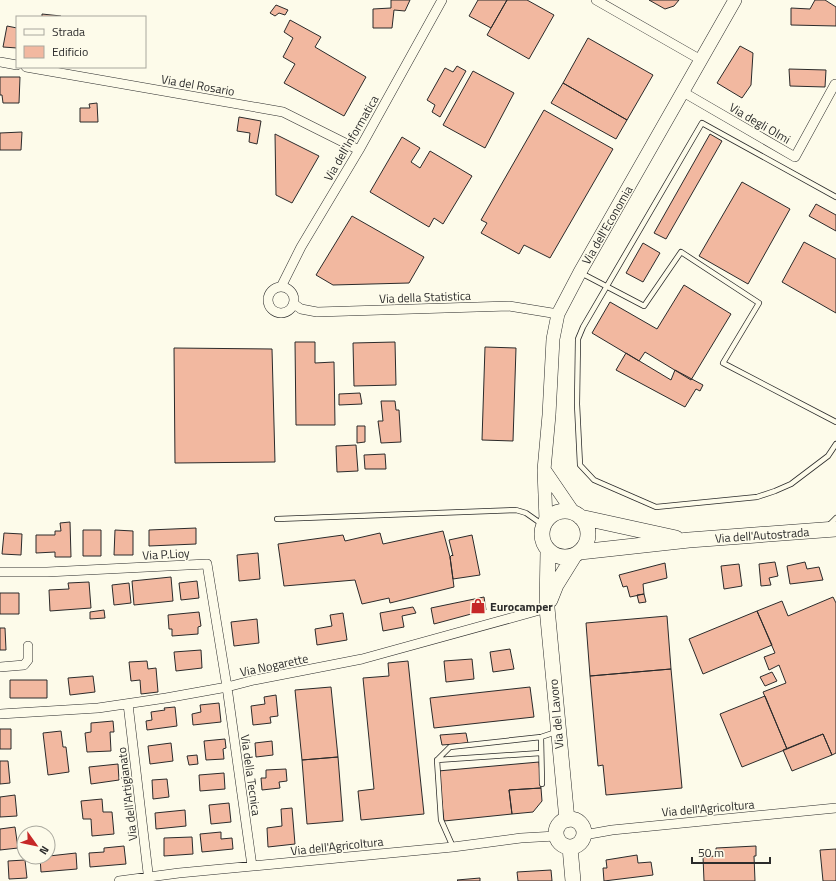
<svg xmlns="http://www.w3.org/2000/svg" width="836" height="881" font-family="'Titillium Web',sans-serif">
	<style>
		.building { fill: #f2b8a0; stroke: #2b2b2b }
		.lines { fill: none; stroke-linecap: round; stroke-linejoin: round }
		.lane-casing { stroke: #2b2b2b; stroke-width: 6 }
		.street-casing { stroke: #2b2b2b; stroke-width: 10 }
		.secondary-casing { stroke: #2b2b2b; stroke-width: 14 }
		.primary-casing { stroke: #2b2b2b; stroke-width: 16 }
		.lane { stroke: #fdfbea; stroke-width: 4.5 }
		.street { stroke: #fdfbea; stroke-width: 9 }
		.secondary { stroke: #fdfbea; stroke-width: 13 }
		.primary { stroke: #fdfbea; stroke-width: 15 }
		.labels { text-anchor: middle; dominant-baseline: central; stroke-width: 3; stroke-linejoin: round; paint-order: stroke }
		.street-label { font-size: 12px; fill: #2b2b2b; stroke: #fdfbea }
		.poi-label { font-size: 12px; font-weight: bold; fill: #2b2b2b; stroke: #fdfbea; text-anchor: start }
	</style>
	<rect width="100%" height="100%" fill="#fdfbea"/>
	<!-- building -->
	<path class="building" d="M391 0H410L405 11 394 10 392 28H373V9L391 8Z
		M478 0H507L491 28 469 16Z
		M507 0H527L554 15 529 59 487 35Z
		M649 0H679L674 6 665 9Z
		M815 0H825L836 7V26L791 25V8L810 9Z
		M276 5 288 10 285 15 279 13 275 16 270 13Z
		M42 14 61 16 60 17H42Z
		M290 20 321 37 315 47 366 77 344 116 284 83 295 64 283 57 293 38 284 32Z
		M7 26 17 28V48L3 47Z
		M588 38 653 75 627 120 563 83Z
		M740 46 753 53 751 85 742 98 717 83Z
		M457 66 466 71 440 117 432 112 435 105 427 100 445 68 453 72Z
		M789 69 826 70 825 87 790 86Z
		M473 71 514 93 485 148 443 125Z
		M0 77H20L19 103H3L2 95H0Z
		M563 83 627 120 616 139 551 103Z
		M97 103 98 122H80V108H90L89 104Z
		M544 110 613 149 550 258 524 245 519 254 481 233 487 223 481 220Z
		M239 117 261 121 257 144 249 142 250 133 237 131Z
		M22 132 21 150H0V133Z
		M275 134 319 156 292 203 276 195Z
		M710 134 722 141 666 239 654 233Z
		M402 137 420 148 411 162 420 168 430 151 472 176 443 224 434 218 429 227 370 192Z
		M742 182 790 209 748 284 699 256Z
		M816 204 836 215V231L809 216Z
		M352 216 424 257 409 283 333 285 316 275Z
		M804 242 836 259V313L782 282Z
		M643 243 660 253 643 282 626 273Z
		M684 285 731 314 691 380 645 352 639 361 592 333 610 302 657 329Z
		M295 342H315V363L334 362 335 425H296Z
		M395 342 396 385 354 386 353 343Z
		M485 347 516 348 513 441 482 440Z
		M174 348 272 349 275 462 175 463Z
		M626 353 671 380 675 370 703 385 700 391 696 389 685 407 616 370Z
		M360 393 362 404 339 405V394Z
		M381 401H395L396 410H399L401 442 381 443 378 421H383Z
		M357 426H365V442L357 443Z
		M356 445 358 471 337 472 336 446Z
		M385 454 386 469H365L364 455Z
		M70 522 71 557H55V552L36 553V535H55V531H61L60 523Z
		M196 528V544L149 546V530Z
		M83 530H101V556H83Z
		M115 530 133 531V555H114Z
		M443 531 450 557 454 587 390 603 389 598 362 604 355 580 284 586 278 544 343 535 345 541 380 533 383 544Z
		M4 533 22 534 21 555 2 554Z
		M472 535 480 575 453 579 450 557 452 555 453 556 449 540Z
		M258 553 260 579 239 581 237 555Z
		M775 562 778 576 769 578 771 585 761 586 759 564Z
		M805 562 807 569 819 567 823 580 790 584 787 566Z
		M665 563 667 578 643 584 644 594 630 597 627 586 623 587 619 575Z
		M739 564 742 586 724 589 721 566Z
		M171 577 173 601 134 605 132 581Z
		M197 581 199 598 181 600 179 583Z
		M89 582 91 608 50 611 49 590 69 589 68 583Z
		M129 583 131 603 114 605 112 585Z
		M0 593H19V614H0Z
		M644 594 646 602 639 603 637 595Z
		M484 597 486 610 434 624 431 608Z
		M833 597 836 603V753L832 755 823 734 787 749 763 692 786 683 779 665 769 670 764 657 775 653 757 611 782 601 788 616Z
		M413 607 416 613 402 616 404 627 383 631 380 613Z
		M104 610 105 618 90 619V612Z
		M757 611 772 645 703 674 689 639Z
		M199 612 201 626 198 627V634L172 636V629H169L168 615Z
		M343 613 347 640 317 645 315 629 332 626 330 615Z
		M667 616 671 669 590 676 586 623Z
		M257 619 259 643 234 646 231 622Z
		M0 628H5L6 650H0Z
		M510 649 514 669 493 672 490 652Z
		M201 650 202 668 176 671 174 652Z
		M472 659 474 679 446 682 444 661Z
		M147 661 148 669 156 668 158 692 141 694 140 680 131 681 129 662Z
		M408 661 424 814 361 820 358 791 374 789 363 678 389 676 388 663Z
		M671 669 682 788 606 795 603 765 598 766 590 676Z
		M772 672 777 681 765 686 760 677Z
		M93 676 95 692 70 695 68 678Z
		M10 680H47V698H10Z
		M331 687 338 757 302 760 295 690Z
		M530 687 534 717 434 728 430 698Z
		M276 695 278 716 270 717 271 723 253 725 251 706 265 704 264 697Z
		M765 696 787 749 742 767 720 714Z
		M219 703 221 722 193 725 192 714 201 712 200 705Z
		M175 707 177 726 147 730 146 721 152 720 151 712 165 710 164 708Z
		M113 721 114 732H110L111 751 87 752 85 733 91 732V723Z
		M0 729H11V749H0Z
		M61 731 63 747H66L69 772 48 775 43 733Z
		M466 733 468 743 442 745 440 735Z
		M823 734 832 755 792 771 783 750Z
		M225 739 226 748 223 749 224 759 206 760 204 741Z
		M272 741 273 755 256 757 255 743Z
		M171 743 173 761 150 764 148 746Z
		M197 755 198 764 189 765 187 756Z
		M338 757 343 821 307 824 302 760Z
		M0 761H8L10 783 0 784Z
		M539 762 541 788 509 790 512 814 444 821 438 771Z
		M118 764 119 780 91 784 89 767Z
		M286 769 287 781 279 782 280 788 262 790 261 778H266V770Z
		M224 773 225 789 200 791 199 775Z
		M167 779 169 797 153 799 152 780Z
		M541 788 542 801 533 812 512 814 509 790Z
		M15 795 17 816 0 817V797Z
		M102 799 103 812H112L114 834 92 836 91 819H83L81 801Z
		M229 803 231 822 211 824 209 805Z
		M292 808 295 844 268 847 267 828 282 826 281 809Z
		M185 810 186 826 156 829 155 813Z
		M15 827 18 848 0 850V829Z
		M221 832V839L232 838 233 849 202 852 200 834Z
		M192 837 193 854 164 856V838Z
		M124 846 126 864 90 867 89 853 104 852V848Z
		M756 846V856H754L755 881H704L703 857 716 856V848Z
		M836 849V881H823L820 850Z
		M76 853 77 869 41 872 40 857Z
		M637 855 638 863 651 862 653 875 604 881 603 868H607L606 860Z
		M25 860 27 878 9 879 8 861Z
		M551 870 552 881H518L517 872Z
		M480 878V881H458L457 880Z"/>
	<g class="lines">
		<!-- lane casing -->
		<g class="lane-casing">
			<path id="lane" d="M836 197 702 123 583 327 578 339 577 404 580 465 594 480 656 507 757 497 775 491 791 484 828 456 836 444
				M581 273 644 306 681 252 759 303 723 363 836 422
				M277 519 516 510 526 513 543 525
				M828 526 836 518
				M541 737 542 784
				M437 760 541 753
				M453 847 441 820 437 760 450 747 541 737 556 732"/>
		</g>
		<!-- street casing -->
		<g class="street-casing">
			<path id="street" d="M596 0 701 60
				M0 62 17 65
				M26 67 283 112 359 150
				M683 92 795 157 835 84
				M268 300a13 13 0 1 1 26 0a13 13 0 1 1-26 0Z
				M281 287 301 247 359 150 442 0
				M294 304 301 309 317 312 509 306 558 314
				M0 572H47L207 564 227 687 252 866
				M0 667 24 665 28 660V646
				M128 704 149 881
				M0 714 98 708 166 698 227 687 254 680 362 659 547 608
				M584 835 612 830 836 808
				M119 881 179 873 453 847 521 838 556 836"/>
		</g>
		<!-- secondary casing -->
		<g class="secondary-casing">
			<path id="secondary" d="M545 471 573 512
				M546 520 544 470 549 415 553 339 558 314 580 272 735 0"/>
		</g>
		<!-- primary casing -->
		<g class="primary-casing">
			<path id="primary" d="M542 534a23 23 0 1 1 46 0a23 23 0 1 1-46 0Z
				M580 517 676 538
				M548 551 547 608 567 820
				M580 552 689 540 836 529
				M550 600 556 585 574 556
				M556 833a14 14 0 1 1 28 0a14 14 0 1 1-28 0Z
				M570 847 573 881"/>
		</g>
		<!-- lane -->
		<use href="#lane" class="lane"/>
		<!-- street -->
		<use href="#street" class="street"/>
		<!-- secondary -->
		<use href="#secondary" class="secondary"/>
		<!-- primary -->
		<use href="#primary" class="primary"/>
	</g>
	<!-- icons -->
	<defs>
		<g id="shop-bare" transform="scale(1.2)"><path d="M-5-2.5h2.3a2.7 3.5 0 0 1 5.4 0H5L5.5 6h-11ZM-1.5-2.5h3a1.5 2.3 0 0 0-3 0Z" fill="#c62828" stroke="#fdfbea" stroke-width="2.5" paint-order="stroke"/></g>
	</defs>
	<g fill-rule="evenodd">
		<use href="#shop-bare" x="478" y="606"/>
	</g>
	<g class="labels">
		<!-- street labels -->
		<g class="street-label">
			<text transform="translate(198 85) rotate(10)">Via del Rosario</text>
			<text transform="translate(760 123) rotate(30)">Via degli Olmi</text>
			<text transform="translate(351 138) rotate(-60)">Via dell'Informatica</text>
			<text transform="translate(607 225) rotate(-60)">Via dell'Economia</text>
			<text transform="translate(425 297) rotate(-2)">Via della Statistica</text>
			<text transform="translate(762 535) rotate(-4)">Via dell'Autostrada</text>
			<text transform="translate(166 554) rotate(-3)">Via P.Lioy</text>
			<text transform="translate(274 665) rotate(-12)">Via Nogarette</text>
			<text transform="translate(556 714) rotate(-95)">Via del Lavoro</text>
			<text transform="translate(251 775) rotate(82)">Via della Tecnica</text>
			<text transform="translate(127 794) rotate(-97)">Via dell'Artigianato</text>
			<text transform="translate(708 808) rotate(-5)">Via dell'Agricoltura</text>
			<text transform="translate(337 846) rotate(-6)">Via dell'Agricoltura</text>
		</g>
		<!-- poi labels -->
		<g class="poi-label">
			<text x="490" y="606">Eurocamper</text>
		</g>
	</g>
	<!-- legend -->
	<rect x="16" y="16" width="130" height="52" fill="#fdfbea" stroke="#a9a89e"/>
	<rect x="24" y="29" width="20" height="6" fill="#fdfbea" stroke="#a9a89e"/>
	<text x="52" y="36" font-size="12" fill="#2b2b2b">Strada</text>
	<rect x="24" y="46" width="20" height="12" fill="#f2b8a0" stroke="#a9a89e"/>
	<text x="52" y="56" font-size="12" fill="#2b2b2b">Edificio</text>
	<!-- north arrow -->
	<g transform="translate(36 845) rotate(123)"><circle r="19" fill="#fdfbea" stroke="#a9a89e"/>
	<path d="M0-3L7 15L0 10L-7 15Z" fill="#c62828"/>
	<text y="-6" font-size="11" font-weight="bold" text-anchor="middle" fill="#2b2b2b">N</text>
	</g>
	<!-- scale -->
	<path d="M692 857v6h78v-6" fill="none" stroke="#2b2b2b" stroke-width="2"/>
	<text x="698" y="857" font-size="12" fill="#2b2b2b" stroke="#fdfbea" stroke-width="3" paint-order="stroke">50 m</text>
</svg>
